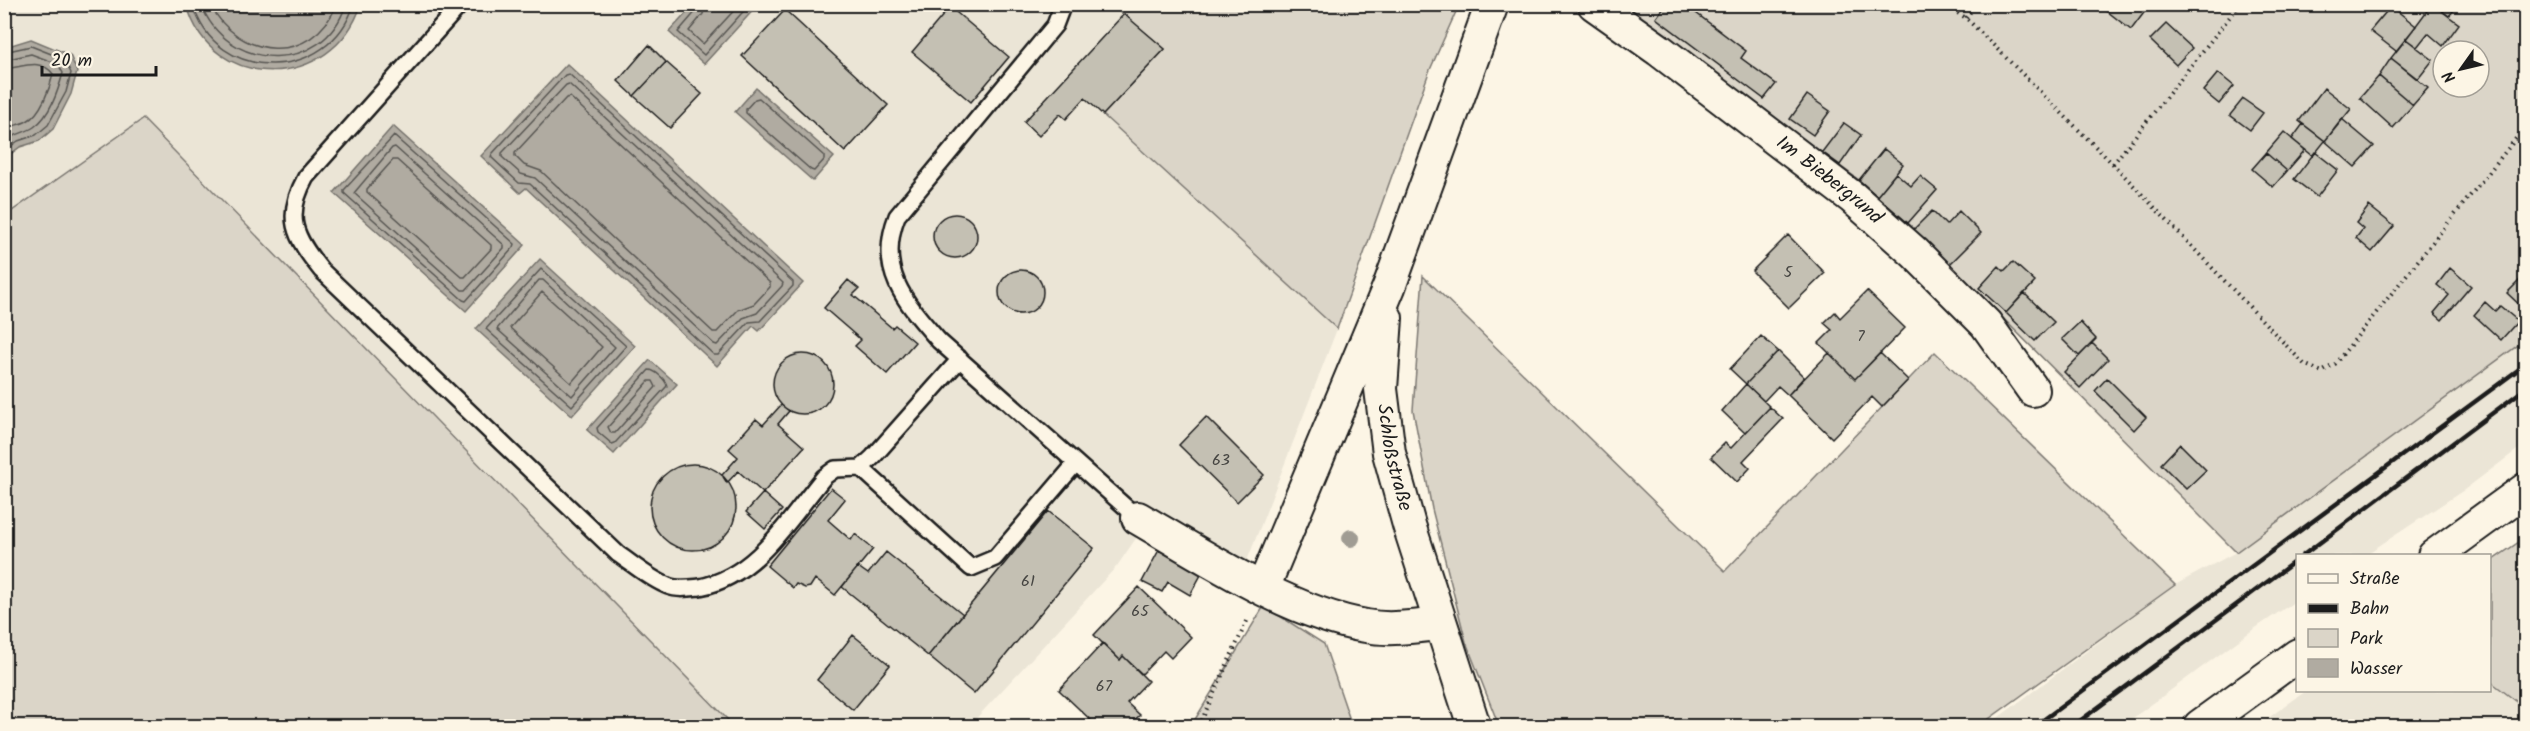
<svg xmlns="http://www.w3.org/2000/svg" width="2530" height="731" font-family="Kalam,sans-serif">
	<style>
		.built { fill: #ebe5d6 }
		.green { fill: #dbd5c8; stroke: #7c7872; stroke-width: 1.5; fill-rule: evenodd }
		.water { fill: #b0aba1; stroke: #75726c; stroke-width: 1.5 }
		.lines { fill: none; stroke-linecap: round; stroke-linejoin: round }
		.shore { stroke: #575551; stroke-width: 1.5 }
		.building { fill: #c4c0b3; stroke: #1c1c1c; stroke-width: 1.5 }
		.lane-casing { stroke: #1c1c1c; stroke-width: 20 }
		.street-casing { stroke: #1c1c1c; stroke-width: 36 }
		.path { stroke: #1c1c1c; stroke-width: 4; stroke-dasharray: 1.5 4.5; stroke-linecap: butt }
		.lane { stroke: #fcf5e5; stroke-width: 15 }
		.street { stroke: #fcf5e5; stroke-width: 32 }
		.rail { stroke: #1c1c1c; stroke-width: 4.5 }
		.tree { fill: #a09c93 }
		.labels { text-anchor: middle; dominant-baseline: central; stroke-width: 6; stroke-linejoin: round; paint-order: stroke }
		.number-label { font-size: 16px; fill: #464542 }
		.street-label { font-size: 20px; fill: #1c1c1c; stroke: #fcf5e5 }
	</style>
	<rect width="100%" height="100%" fill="#fcf5e5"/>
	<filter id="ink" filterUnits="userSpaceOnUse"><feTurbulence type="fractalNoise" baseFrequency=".0167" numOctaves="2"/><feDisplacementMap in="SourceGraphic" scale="12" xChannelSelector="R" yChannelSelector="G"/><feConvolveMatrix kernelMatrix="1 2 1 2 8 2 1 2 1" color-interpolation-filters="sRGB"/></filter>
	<g filter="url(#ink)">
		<!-- built -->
		<path class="built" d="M5 5H1112L1165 49 1103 116 1337 329 1247 561 1156 509 1117 566 971 724 729 721 143 119 5 216Z
			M2525 340V444L2464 490 2365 555 2298 556 2297 600 2254 629 2122 726H1987L2175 585 2236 552Z
			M2490 681 2525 708V726H2257L2306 691 2490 690Z"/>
		<!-- green -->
		<path class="green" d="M1112 5H1459L1429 72 1337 329 1103 115 1165 49Z
			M1622 5H2525V340L2236 552 1908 223 1859 180ZM2443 51H2479V87H2443Z
			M143 119 729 721 971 724 977 726H5V216Z
			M1423 276 1725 571 1935 352 2175 585 1979 726H1499L1466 642 1432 509 1413 410Z
			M2525 538V708L2490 681V562Z
			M1264 606 1324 644 1352 726H1191Z"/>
		<!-- water -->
		<path class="water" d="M187 5V4L361 5C333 91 211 94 187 5Z
			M694 5V4L758 5 704 64 669 32Z
			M31 39 70 55 77 72 71 94 53 129 39 141 20 147 5 158V47Z
			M567 64 803 283 759 331 753 326 717 366 526 188 520 193 481 156Z
			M756 88 834 157 813 181 735 112Z
			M393 126 525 245 466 311 334 193Z
			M540 259 635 346 572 416 476 329Z
			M650 360 677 384 614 454 587 430Z"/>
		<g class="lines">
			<!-- shore -->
			<path class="shore" d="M193 4C215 85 330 83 354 4
				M201 4C226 72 324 76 346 4
				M210 4C238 60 312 66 337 4
				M698 4 697 10 678 32 704 55 750 4
				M705 4 703 14 689 31 703 44 740 4
				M4 52 31 46 64 59 71 73 66 92 48 125 36 135 18 141 4 151
				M4 60 31 54 58 64 63 73C58 91 50 116 34 127 25 133 14 134 4 141
				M4 69C21 68 41 57 53 74 50 88 41 114 27 121 20 125 12 125 4 130
				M569 74 793 282V286L760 321 749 322 718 355H714L530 184 519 183 491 157 492 154 565 75Z
				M569 84 783 283 782 286 757 313 743 318 717 345 714 344 535 178 521 174 502 157V153L566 85Z
				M570 97 770 283V287L754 304 738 310 717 332H713L541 171 524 165 515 156V153L566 98Z
				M759 98 824 156V160L814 171 811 170 746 113V109L755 99Z
				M394 136 515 244 514 247 466 301 463 300 344 193V190Z
				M395 147 504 245V248L466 290H462L354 193 392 148Z
				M393 160H397L491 245V249L465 277H462L367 192V189Z
				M541 269 626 346 572 406 486 329Z
				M539 280H543L615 347 572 396 497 329Z
				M542 292 602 347 571 383 510 328Z
				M649 370C655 370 666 380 667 386L615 443 612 444 598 432 597 428Z
				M649 381H653L656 387 615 433H611L608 427Z"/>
		</g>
		<!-- building -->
		<path class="building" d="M1666 4H1684L1746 51 1741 58 1776 84 1764 99 1656 18Z
			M2098 4H2139L2146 10 2131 30Z
			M2432 4 2459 24 2443 46 2428 33 2417 47 2406 39Z
			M2434 4H2459L2449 16Z
			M2391 6 2416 26 2396 51 2370 31Z
			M950 7 1009 57 971 102 912 52Z
			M785 10 888 105 845 152 742 56Z
			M1124 14 1165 49 1103 115 1085 98 1066 119 1060 114 1039 136 1024 122Z
			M2166 24 2192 48 2176 65 2150 40Z
			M2406 39 2433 60 2418 79 2391 58Z
			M649 45 666 62 634 96 618 81Z
			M2391 58 2428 88 2413 105 2379 76Z
			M666 62 702 94 670 128 634 96Z
			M2218 73 2234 86 2219 104 2203 91Z
			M2379 76 2413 105 2393 128 2360 98Z
			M2324 88 2351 109 2325 141 2299 121Z
			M1807 95 1830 111 1813 135 1790 119Z
			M2243 99 2263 113 2250 130 2230 115Z
			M2342 119 2374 146 2355 167 2325 141Z
			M1844 123 1861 135 1840 165 1822 152Z
			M2303 124 2325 141 2313 156 2292 139Z
			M2284 132 2305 150 2287 171 2266 153Z
			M1884 149 1903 164 1877 196 1859 180Z
			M2315 152 2338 170 2317 197 2294 179Z
			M2266 153 2287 171 2273 187 2252 169Z
			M1896 173 1911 186 1920 176 1937 190 1908 223 1877 196Z
			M2369 206 2394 226 2372 252 2356 238 2363 229 2356 223Z
			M1932 211 1946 225 1959 211 1981 233 1948 266 1913 230Z
			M933 236a22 22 0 1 1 44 0a22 22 0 1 1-44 0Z
			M1788 235 1825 273 1789 308 1752 271Z
			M2013 262 2035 282 2006 313 1979 288 1999 266 2004 271Z
			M2450 268 2471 286 2442 320 2434 313 2449 295 2437 285Z
			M999 292a22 22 0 1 1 44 0a22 22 0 1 1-44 0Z
			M848 280 859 289 853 295 892 328 895 325 915 342 887 374 855 346 861 340 824 308Z
			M2520 280 2526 284V311L2507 293Z
			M1867 291 1905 328 1855 379 1819 343 1832 330 1824 323 1835 312 1840 318Z
			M2024 293 2054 322 2035 341 2006 313Z
			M2485 302 2495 311 2500 306 2518 321 2501 340 2474 315Z
			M2080 322 2096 339 2079 356 2062 339Z
			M1761 336 1778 351 1746 384 1730 369Z
			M2092 343 2108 359 2080 388 2064 372Z
			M1778 351 1804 377 1788 395 1778 386 1764 401 1746 384Z
			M1829 353 1855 379 1880 353 1908 380 1882 407 1872 397 1832 438 1788 395Z
			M773 384a30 30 0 1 1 60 0a30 30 0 1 1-60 0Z
			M2107 378 2146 417 2134 430 2095 391Z
			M1746 384 1770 407 1745 433 1722 411Z
			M781 405 789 411 778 424 804 447 763 493 738 471 727 483 722 475 738 457 729 449 756 419 763 425Z
			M1770 407 1783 419 1743 461 1750 468 1737 482 1711 457 1725 443 1731 448Z
			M1206 417 1264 475 1237 502 1179 445Z
			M2180 444 2206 470 2186 489 2161 464Z
			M650 507a43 43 0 1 1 86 0a43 43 0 1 1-86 0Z
			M831 488 845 499 828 520 851 540 855 534 873 549 835 595 815 579 810 587 805 588 796 584 793 588 767 566Z
			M763 493 782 510 765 529 746 512Z
			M1048 511 1094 548 974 694 928 656Z
			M1159 550 1202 573 1190 595 1168 582 1162 592 1142 582Z
			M886 552 963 614 928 656 842 587 858 567 868 574Z
			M1139 587 1191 637 1171 658 1164 651 1142 674 1123 656 1120 660 1094 635Z
			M853 635 890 665 853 710 817 680Z
			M1103 643 1120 660 1123 656 1148 681 1127 703 1140 715 1128 726H1097L1059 690Z"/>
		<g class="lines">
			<!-- lane casing -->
			<g class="lane-casing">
				<path id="lane" d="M461 4 306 177C284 217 294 236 321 270L618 554C634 565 650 579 668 586 678 590 690 588 700 587 757 576 789 519 824 477L835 469 861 468 873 457 960 359
					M1063 4 1055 25 897 216C876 270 905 302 939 341L1138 518
					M861 468 971 568 995 558 1076 463"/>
			</g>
			<!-- street casing -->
			<g class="street-casing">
				<g id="street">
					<path id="s1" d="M1594 4 1659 50 1853 198 1915 253 1986 324 2033 390"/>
					<path id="s2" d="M1386 318 1381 389 1389 453 1409 525 1474 726"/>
					<path d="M1138 518C1203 556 1292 614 1366 626 1390 631 1416 626 1440 624"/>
					<path d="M2434 556 2526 489"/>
					<path d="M1263 588 1389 287 1492 4"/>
					<path d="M2200 726 2298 655"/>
				</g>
			</g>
			<!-- path -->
			<path class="path" d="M1942 4 1966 18 2113 164 2304 364 2322 372 2335 364 2526 126
				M1966 18 1976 4
				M2113 164 2240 4
				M1199 726 1247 621"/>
			<!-- lane -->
			<use href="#lane" class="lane"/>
			<!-- street -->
			<use href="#street" class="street"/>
			<!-- rail -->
			<path class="rail" d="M2302 556 2526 388
				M2035 726 2526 364
				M2073 726 2298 559"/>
		</g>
		<!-- trees -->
		<circle class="tree" cx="1351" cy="538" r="9"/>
	</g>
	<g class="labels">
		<!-- number labels -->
		<g class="number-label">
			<text x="1788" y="272">5</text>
			<text x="1861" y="336">7</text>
			<text x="1221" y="460">63</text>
			<text x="1028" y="581">61</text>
			<text x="1140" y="611">65</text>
			<text x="1104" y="686">67</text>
		</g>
		<!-- street labels -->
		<g class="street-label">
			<text stroke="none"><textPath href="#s1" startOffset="294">Im Biebergrund</textPath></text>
			<text stroke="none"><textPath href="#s2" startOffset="141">Schloßstraße</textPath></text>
		</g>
	</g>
	<!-- margin -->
	<rect width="2530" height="731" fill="none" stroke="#fcf5e5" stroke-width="24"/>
	<rect x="12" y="12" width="2506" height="707" fill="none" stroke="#1c1c1c" stroke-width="2" filter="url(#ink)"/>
	<!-- legend -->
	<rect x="2296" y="554" width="195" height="138" fill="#fcf5e5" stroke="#a29e95" stroke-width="1.5"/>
	<rect x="2308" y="574" width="30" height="9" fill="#fcf5e5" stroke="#a29e95" stroke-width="1.5"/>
	<text x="2350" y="584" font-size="18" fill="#1c1c1c">Straße</text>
	<rect x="2308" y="604" width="30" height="9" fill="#1c1c1c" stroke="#a29e95" stroke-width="1.5"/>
	<text x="2350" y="614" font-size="18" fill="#1c1c1c">Bahn</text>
	<rect x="2308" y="629" width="30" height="18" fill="#dbd5c8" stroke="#a29e95" stroke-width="1.5"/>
	<text x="2350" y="644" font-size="18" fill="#1c1c1c">Park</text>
	<rect x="2308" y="659" width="30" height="18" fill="#b0aba1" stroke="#a29e95" stroke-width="1.5"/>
	<text x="2350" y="674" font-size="18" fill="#1c1c1c">Wasser</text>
	<!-- north arrow -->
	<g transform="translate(2461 69) rotate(236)"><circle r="28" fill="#fcf5e5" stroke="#a29e95" stroke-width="1.5"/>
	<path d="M0-4.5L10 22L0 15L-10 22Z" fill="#1c1c1c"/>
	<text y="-9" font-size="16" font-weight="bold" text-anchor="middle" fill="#1c1c1c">N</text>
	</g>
	<!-- scale -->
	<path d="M42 66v9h114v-9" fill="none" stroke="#1c1c1c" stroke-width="3"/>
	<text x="51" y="66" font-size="18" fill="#1c1c1c" stroke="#fcf5e5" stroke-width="4.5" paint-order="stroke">20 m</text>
</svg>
